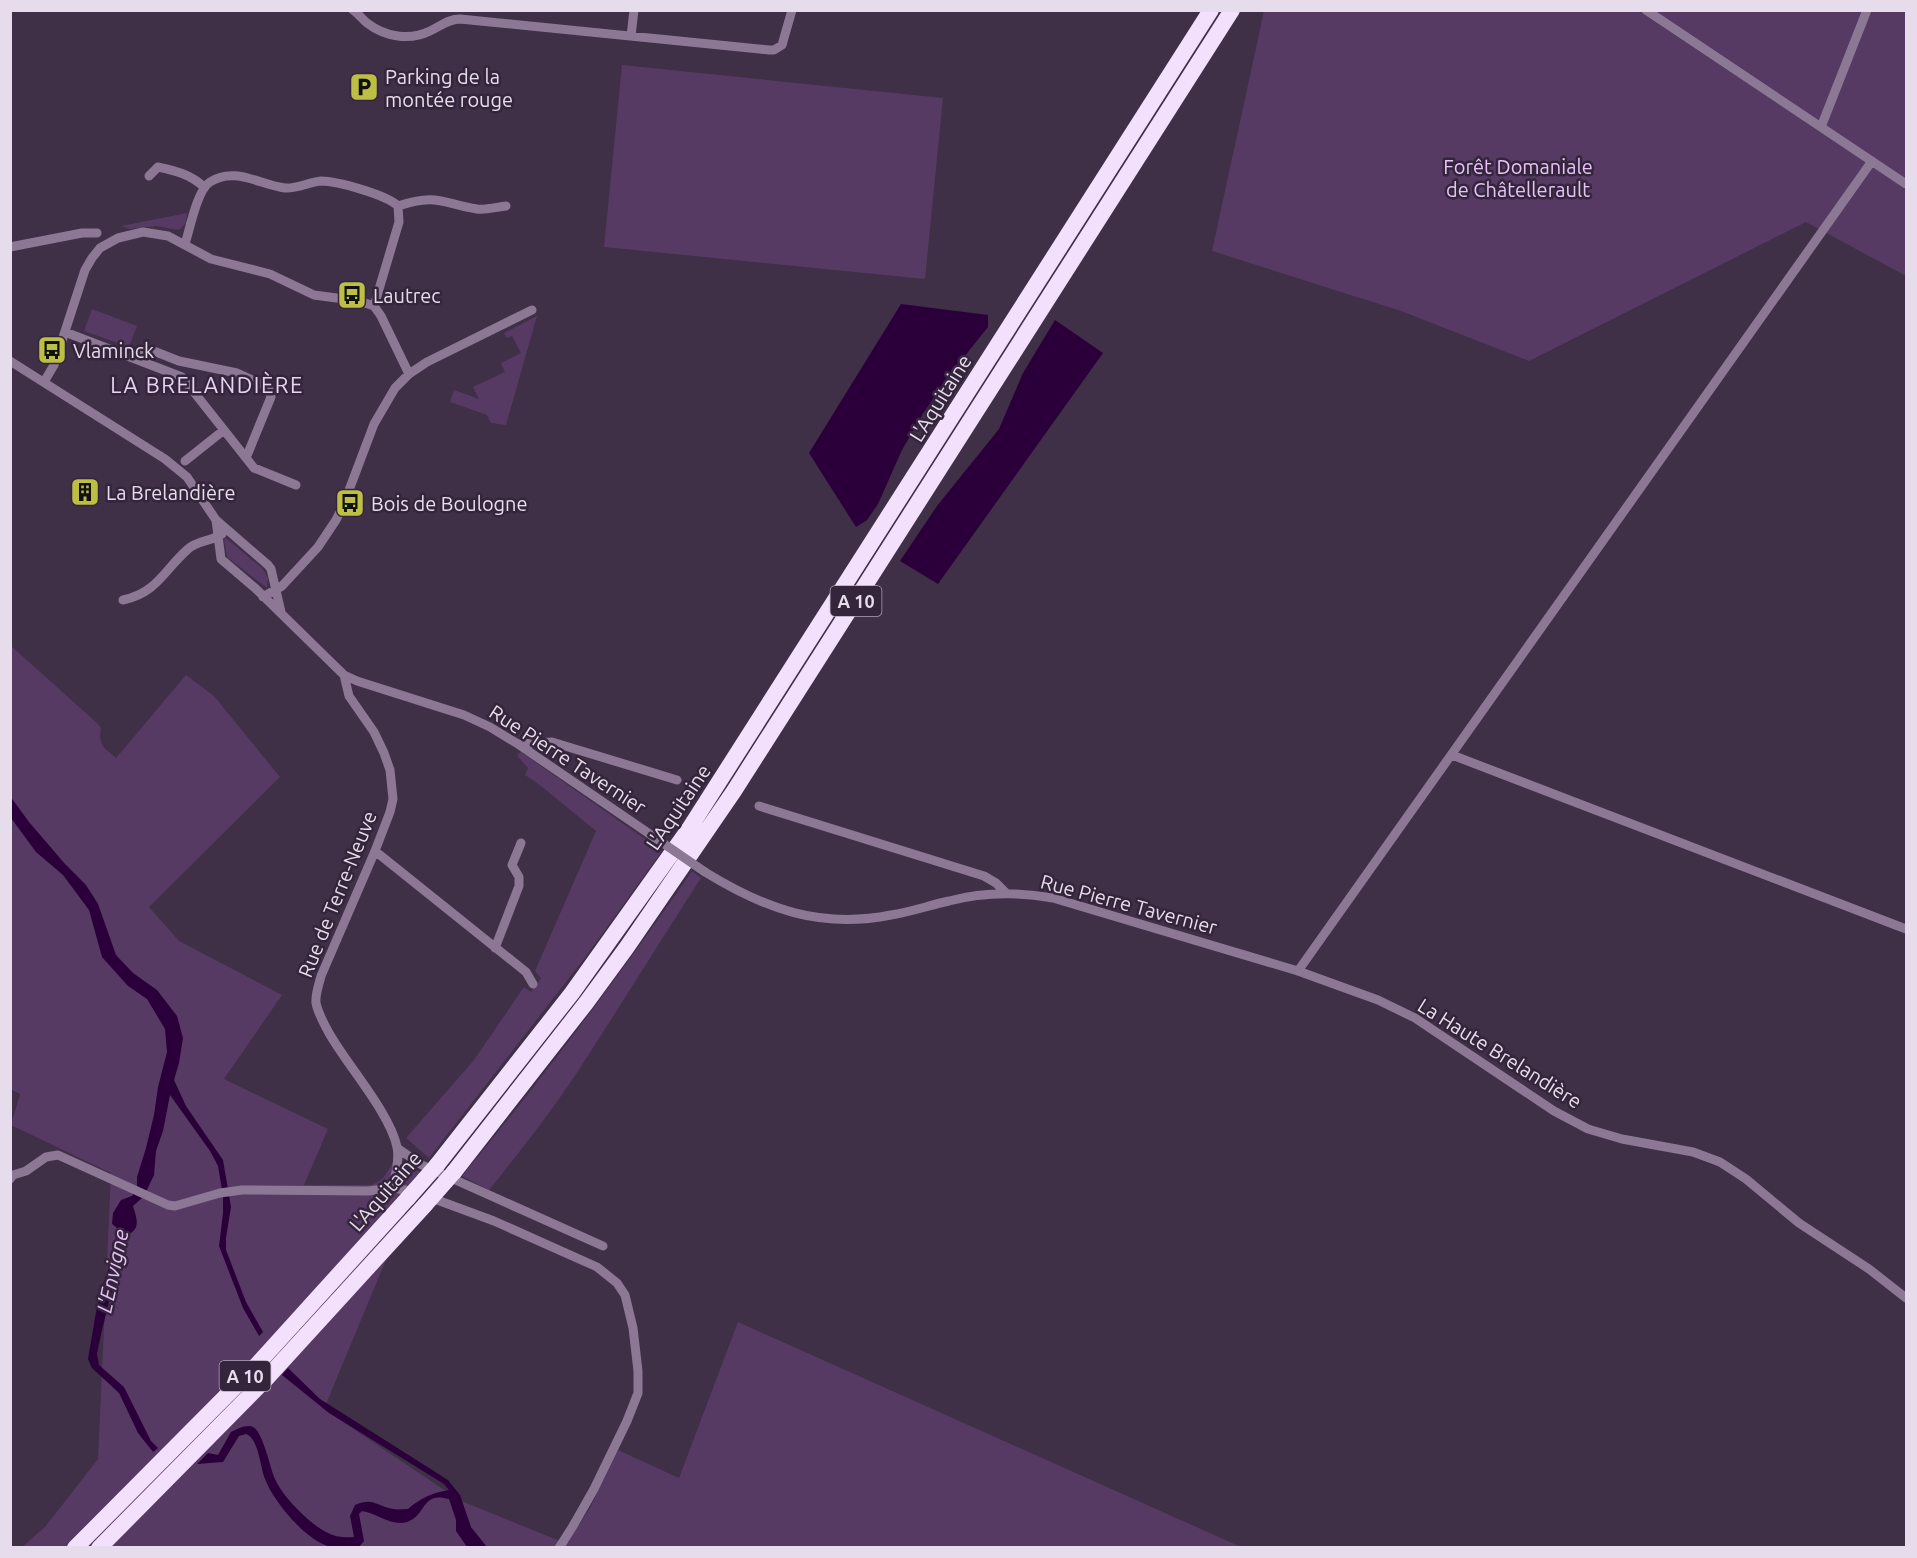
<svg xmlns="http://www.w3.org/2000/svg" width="1917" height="1558" font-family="Ubuntu,sans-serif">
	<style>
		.green { fill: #563a63 }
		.water { fill: #2b003a }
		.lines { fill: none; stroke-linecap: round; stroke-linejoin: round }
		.minor { stroke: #8c7895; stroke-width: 9 }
		.motorway { stroke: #f3e0fc; stroke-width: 16 }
		.minor-bridge { stroke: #8c7895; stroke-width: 9 }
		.motorway-bridge { stroke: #f3e0fc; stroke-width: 16 }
		.labels { text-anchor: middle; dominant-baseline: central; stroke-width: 5; stroke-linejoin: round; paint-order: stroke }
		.shield { fill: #35253c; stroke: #b1a5b6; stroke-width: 1.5 }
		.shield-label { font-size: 18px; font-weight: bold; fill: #e6dceb }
		.poi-label { font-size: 20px; fill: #e6dceb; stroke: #35253c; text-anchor: start }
		.park-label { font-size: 20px; fill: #e6c2f7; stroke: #35253c }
		.street-label { font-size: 20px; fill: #e6dceb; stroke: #35253c }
		.water-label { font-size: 21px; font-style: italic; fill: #e6c2f7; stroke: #35253c }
		.quarter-label { font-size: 22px; letter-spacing: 1.5px; fill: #e7d3f1; stroke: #35253c }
	</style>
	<rect width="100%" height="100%" fill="#3f2f47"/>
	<!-- green -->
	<path class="green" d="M1264 11H1906V276L1806 222 1529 361 1401 311 1212 251Z
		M622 65 943 98 925 279 604 247Z
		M187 213 186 223 179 230 156 226 130 229 121 226Z
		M92 309 137 326 129 347 84 331Z
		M537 316 506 425 491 423 487 415 450 402 454 390 479 399 473 387 505 372 501 363 521 353 512 336 507 338 504 333Z
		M226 538 263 569 268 578 267 588 227 557 224 540Z
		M10 645 97 723 101 728C98 746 104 747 116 758L186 675 214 696 280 777 149 907 179 941 282 995 224 1079 328 1129 304 1185H371C384 1181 388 1171 394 1160L422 1173 324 1409 459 1500 567 1544 590 1508 618 1450 679 1478 738 1322 1241 1547H22L45 1527 98 1459 111 1173 11 1125 20 1094 10 1089Z
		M521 752 662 851 587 955 429 1158 406 1138 474 1060 524 987 531 992 541 978 535 971 596 831 541 786 525 775 528 768 518 757V754Z
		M692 871 701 878C660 941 621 1005 580 1068 552 1111 521 1150 489 1190L462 1176C543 1078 619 976 692 871Z"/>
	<!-- water -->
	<path class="water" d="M901 304 988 315V327L956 367 924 412 902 450 878 504 867 520 856 527 809 453Z
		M1055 320 1103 353 938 584 900 561 937 506 999 429 1023 373Z
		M10 796 29 822 65 864 86 885 98 904 116 955 133 973 157 990 177 1016 183 1038 179 1063 174 1080 186 1106 223 1160 231 1207 226 1238V1250L246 1302 263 1332 259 1336 243 1308 219 1246 223 1213V1196L218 1166 210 1151 170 1095 163 1131 156 1151 154 1175 144 1196 133 1206C138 1222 141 1230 123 1237V1257L116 1285 111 1294 101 1334 97 1354 99 1365 124 1387 151 1441 158 1448 153 1452 138 1433 119 1393 92 1368 88 1359 98 1300 114 1251 117 1228 112 1224 113 1213 121 1200 132 1196 137 1187V1177L146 1148 154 1115 158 1087 167 1052 165 1029 147 999 128 986 102 957 89 910 63 875 36 852 11 818Z
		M288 1368 320 1399 448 1480 460 1495 471 1527 487 1547H467L456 1531V1520L449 1499C421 1491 427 1515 407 1522 393 1527 376 1513 362 1511L359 1514 364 1541 359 1547C350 1548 340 1549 331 1547 307 1542 273 1501 265 1479 260 1467 259 1439 246 1434L239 1436 223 1462 197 1464 208 1453 218 1455 231 1432C238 1429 246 1424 253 1427 263 1432 270 1468 275 1479 282 1496 310 1524 326 1532 335 1537 344 1538 354 1537L350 1516 355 1505C373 1497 376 1506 393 1509 397 1510 403 1509 408 1509 422 1497 432 1493 449 1490L444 1484 329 1413 282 1375Z"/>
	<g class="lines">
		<!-- minor -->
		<path class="minor" d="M353 10C359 14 362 19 367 23 385 37 410 41 430 31 441 26 448 19 460 19L769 50H774L782 45 792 10
			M1646 10 1906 184
			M631 36 634 10
			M1821 127 1867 10
			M149 176 158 167C176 171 190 174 204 187
			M398 206C436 193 442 203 477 209 486 210 497 207 506 206
			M185 244C190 229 197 190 210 182 235 166 260 185 285 188 297 189 309 182 321 181 337 181 387 195 398 206L399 222 374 306
			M10 247 82 233H97
			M65 332 182 377 254 468 296 485
			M136 359 146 348 179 361 237 373 268 387 271 397 246 458
			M10 361 165 459 187 477 216 520 268 565 271 569 281 612
			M44 382 54 365 85 270 92 258 100 248 118 238 143 232 168 236 211 259 270 274 314 295 359 301 374 306 381 316 409 374
			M185 461 224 430
			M216 520 221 559 255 588 344 675 357 681 464 715 490 727 518 744 654 837
			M263 597 282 586 318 547 336 520 343 506 374 424 395 388 409 374 427 362 532 310
			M123 600C157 593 164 570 188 549 196 541 212 541 222 534
			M344 675 349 696 374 732 384 753 390 770 393 799 390 812 375 851 321 976C319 985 315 994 316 1003 318 1013 324 1024 329 1033 347 1065 390 1113 397 1147 400 1160 395 1175 393 1188
			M518 744 552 742 677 780
			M1452 755 1906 929
			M759 806 984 876 996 883 1006 893
			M375 851 526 972 533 984
			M705 872C765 909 820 929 891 915 911 912 930 905 949 901 983 892 1019 892 1053 898L1298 971 1378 1000 1415 1018 1554 1111 1588 1129 1622 1139 1693 1152 1720 1162 1746 1179 1799 1223 1869 1269 1906 1298
			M495 948 519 886V877L512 865 521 843
			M1298 971 1872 161
			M397 1148 422 1165 603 1246
			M10 1179 13 1175 26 1171 46 1157 58 1155 168 1205 175 1206 220 1193 242 1190 368 1191 393 1188 416 1192
			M429 1197 494 1221 597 1267 617 1283 625 1295 633 1328 638 1371V1393L627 1421 594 1489 573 1526 559 1548"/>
		<!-- motorway -->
		<path class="motorway" d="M437 1165 572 993 689 829 1211 10
			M454 1172 586 1003 627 947 734 791 1232 10
			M75 1548 252 1370 408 1198
			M99 1548 265 1380 425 1205"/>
		<!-- minor-bridge -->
		<path class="minor-bridge" d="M654 837 705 872"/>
		<!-- motorway-bridge -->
		<path class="motorway-bridge" d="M408 1198 437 1165
			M425 1205 454 1172"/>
	</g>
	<!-- icons -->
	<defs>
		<g id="parking-square" transform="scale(1.5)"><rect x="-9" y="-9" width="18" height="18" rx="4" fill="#bcbf44" stroke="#35253c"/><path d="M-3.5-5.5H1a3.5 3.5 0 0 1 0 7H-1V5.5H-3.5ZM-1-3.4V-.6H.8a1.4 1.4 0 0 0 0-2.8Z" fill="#111"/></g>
		<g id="bus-square" transform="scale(1.5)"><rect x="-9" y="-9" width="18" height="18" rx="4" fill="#bcbf44" stroke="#35253c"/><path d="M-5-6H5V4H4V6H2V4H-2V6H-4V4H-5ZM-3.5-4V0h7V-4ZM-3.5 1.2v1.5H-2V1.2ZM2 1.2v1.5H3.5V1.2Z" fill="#111"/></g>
		<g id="building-square" transform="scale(1.5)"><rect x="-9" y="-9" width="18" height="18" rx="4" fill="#bcbf44" stroke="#35253c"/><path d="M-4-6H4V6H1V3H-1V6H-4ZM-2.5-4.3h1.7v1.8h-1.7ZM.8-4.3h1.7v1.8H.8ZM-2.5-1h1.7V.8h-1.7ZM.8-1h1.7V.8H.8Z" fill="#111"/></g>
	</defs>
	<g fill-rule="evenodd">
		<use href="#parking-square" x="364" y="87"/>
		<use href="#bus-square" x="352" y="295"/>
		<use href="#bus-square" x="52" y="350"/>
		<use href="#building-square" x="85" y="492"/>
		<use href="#bus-square" x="350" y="503"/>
	</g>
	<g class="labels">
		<!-- shield labels -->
		<g class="shield">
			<rect x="830.5" y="586" width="51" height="30" rx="4.5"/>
			<rect x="219.5" y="1361" width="51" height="30" rx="4.5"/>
		</g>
		<g class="shield-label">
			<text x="856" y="601">A 10</text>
			<text x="245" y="1376">A 10</text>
		</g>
		<!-- poi labels -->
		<g class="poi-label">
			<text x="385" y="76">Parking de la<tspan x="385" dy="23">montée rouge</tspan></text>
			<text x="373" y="295">Lautrec</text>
			<text x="73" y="350">Vlaminck</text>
			<text x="106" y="492">La Brelandière</text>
			<text x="371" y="503">Bois de Boulogne</text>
		</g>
		<!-- park labels -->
		<g class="park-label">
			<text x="1518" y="166">Forêt Domaniale<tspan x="1518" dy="23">de Châtellerault</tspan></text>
		</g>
		<!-- street labels -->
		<g class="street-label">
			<text transform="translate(940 398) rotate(-58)">L'Aquitaine</text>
			<text transform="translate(568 759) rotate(33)">Rue Pierre Tavernier</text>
			<text transform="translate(678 807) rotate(-56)">L'Aquitaine</text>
			<text transform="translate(337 894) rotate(-68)">Rue de Terre-Neuve</text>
			<text transform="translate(1129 904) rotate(15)">Rue Pierre Tavernier</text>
			<text transform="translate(1500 1053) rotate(32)">La Haute Brelandière</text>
			<text transform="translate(385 1191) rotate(-49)">L'Aquitaine</text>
		</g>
		<!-- water labels -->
		<g class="water-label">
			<text transform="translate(112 1271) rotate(-78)">L'Envigne</text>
		</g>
		<!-- quarter labels -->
		<g class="quarter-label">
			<text x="207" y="384">LA BRELANDIÈRE</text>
		</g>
	</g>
	<!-- border -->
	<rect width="1917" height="1558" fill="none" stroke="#e6dceb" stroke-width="24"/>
</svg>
